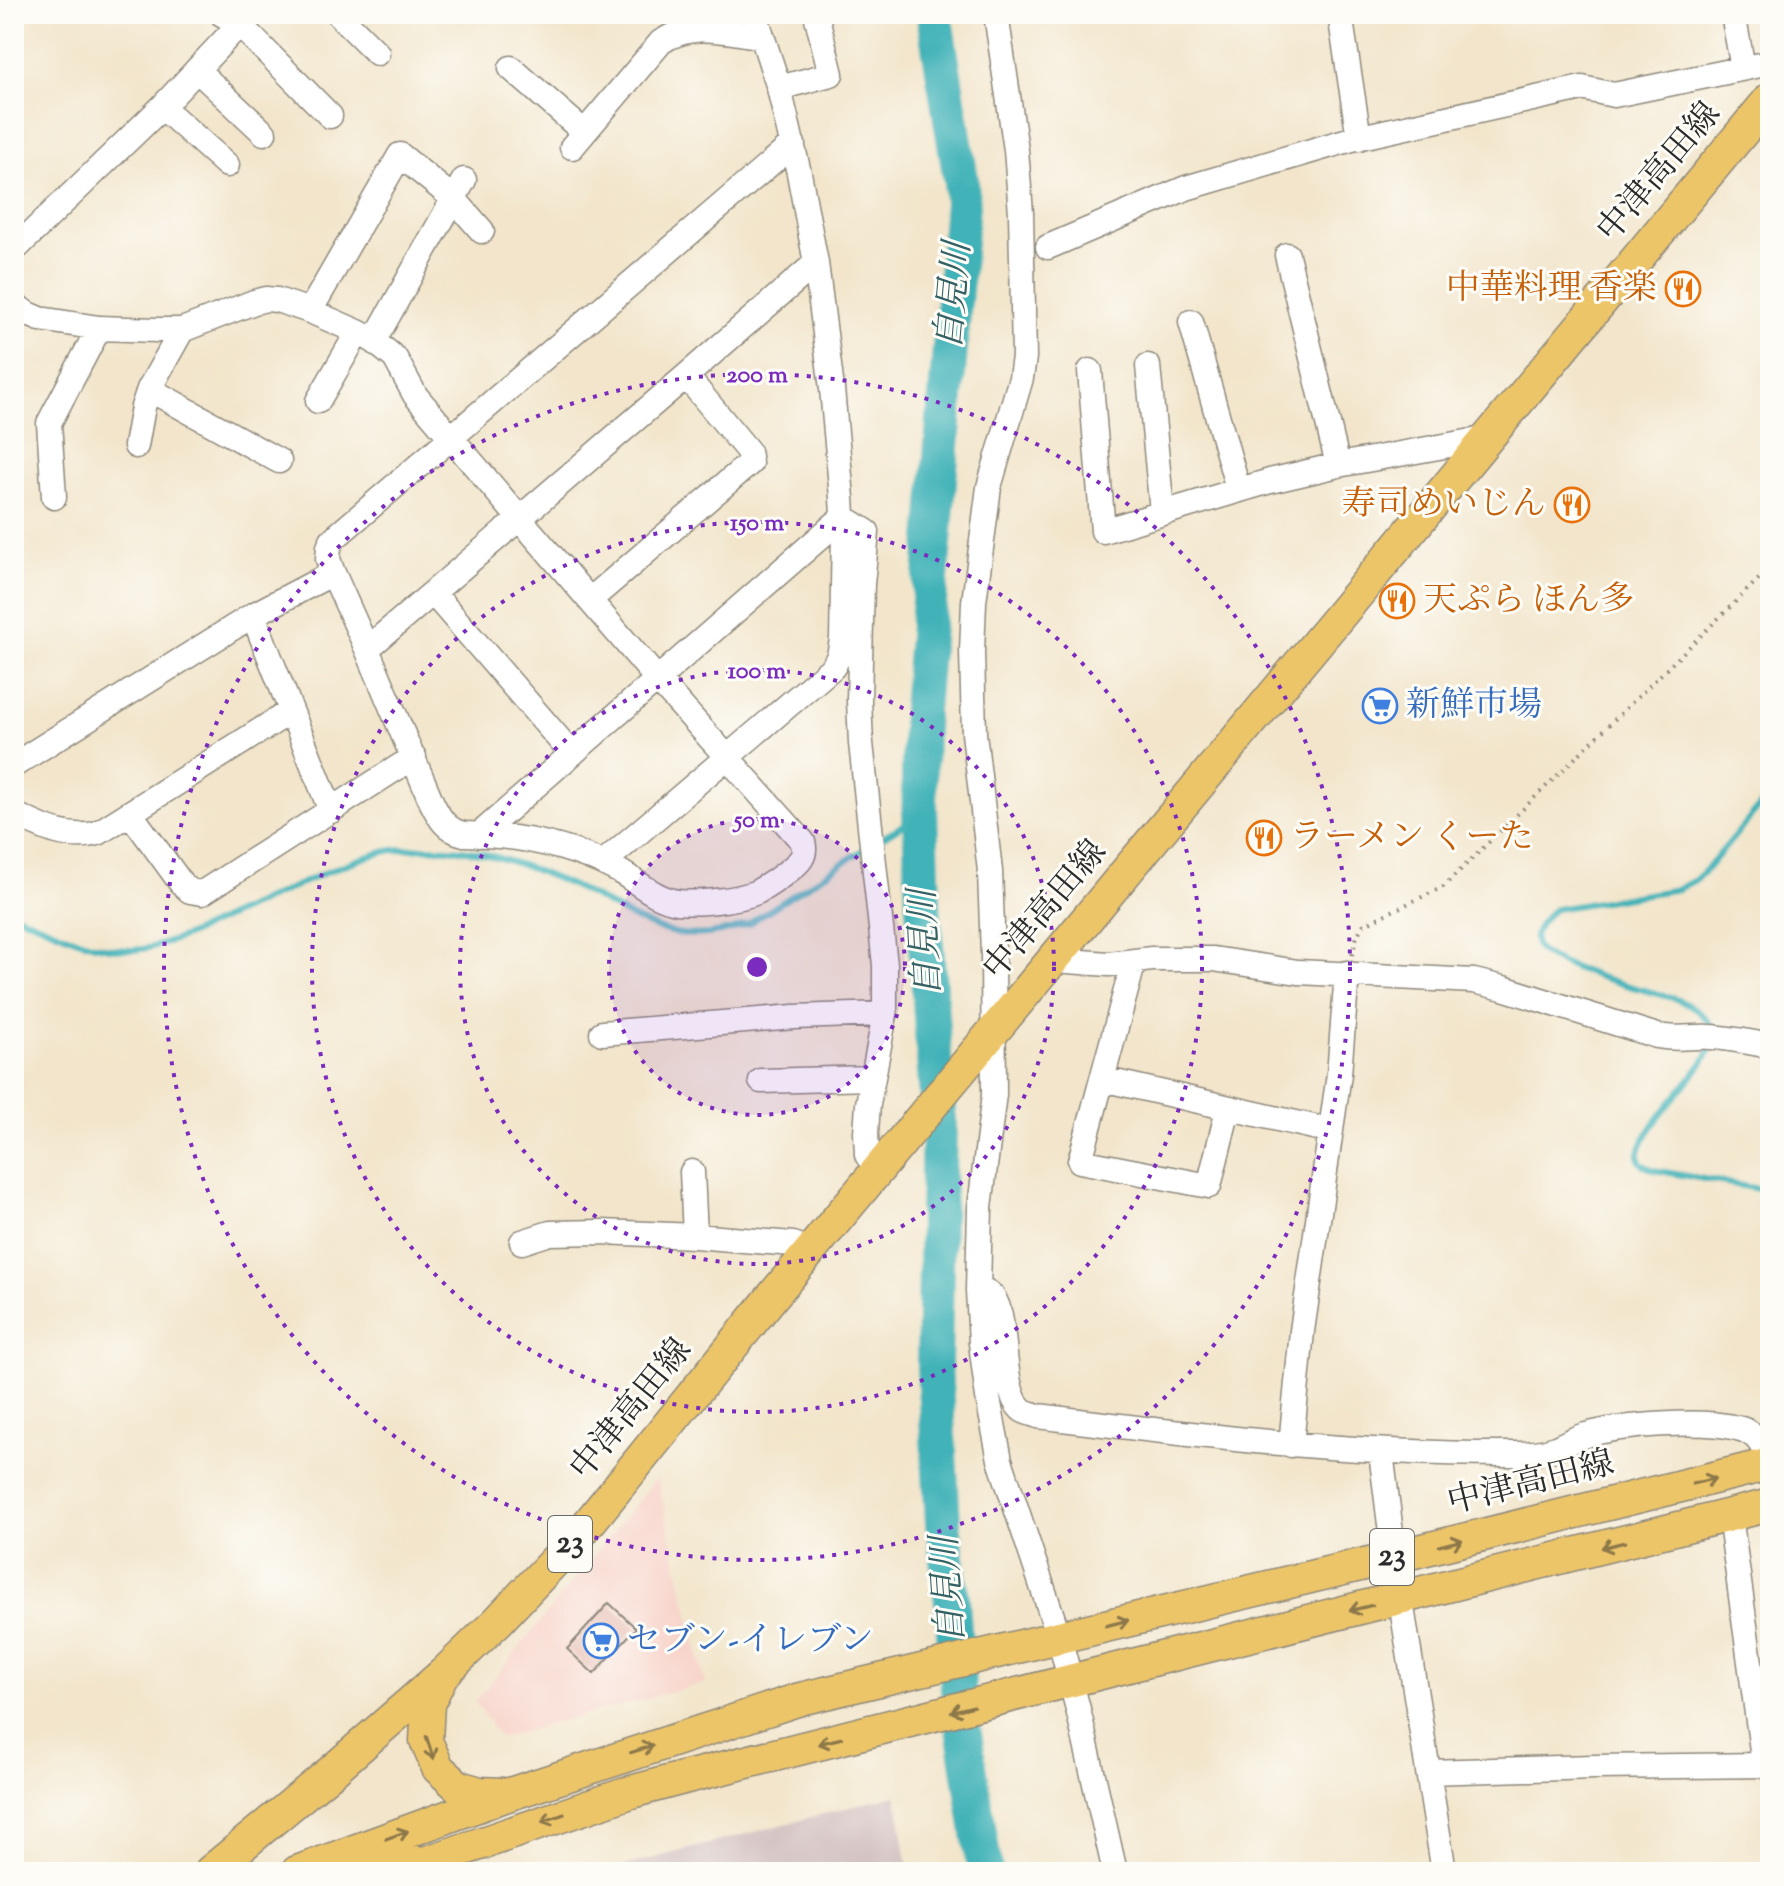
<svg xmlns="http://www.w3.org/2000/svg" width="1784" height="1886" font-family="'Sorts Mill Goudy','Noto Serif JP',serif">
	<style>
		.built { fill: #f7d1c7 }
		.industrial { fill: #d2bfc0 }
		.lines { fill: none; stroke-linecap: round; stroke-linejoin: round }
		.stream { stroke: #41b2b8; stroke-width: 6 }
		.river { stroke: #41b2b8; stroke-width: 36 }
		.building { fill: #dfab9f }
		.minor-casing { stroke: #8e887b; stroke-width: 27 }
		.major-casing { stroke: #8e887b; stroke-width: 35 }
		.path { stroke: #8e887b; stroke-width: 4; stroke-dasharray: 2 6; stroke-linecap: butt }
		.minor { stroke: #fff; stroke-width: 24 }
		.major { stroke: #edc569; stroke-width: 32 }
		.oneway { stroke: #8c784a }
		.ring { fill: none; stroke: #7b2cbf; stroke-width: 4; stroke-dasharray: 4 8 }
		.labels { text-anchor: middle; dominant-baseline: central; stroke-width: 6; stroke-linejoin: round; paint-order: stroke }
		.shield { fill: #fdfcf7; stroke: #6a6a68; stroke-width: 2 }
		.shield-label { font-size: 32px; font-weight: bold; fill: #2b2b2b }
		.street-label { font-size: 34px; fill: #2b2b2b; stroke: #fdfcf7 }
		.food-label { font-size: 34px; fill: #c56008; stroke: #fdfcf7; text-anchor: end }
		.shop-label { font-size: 34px; fill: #366cbe; stroke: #fdfcf7; text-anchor: start }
		.water-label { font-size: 36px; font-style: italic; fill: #346163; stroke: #fdfcf7 }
		.centre { fill: #7b2cbf; stroke: #fdfcf7; stroke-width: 4 }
		.ring-label { font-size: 24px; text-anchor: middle; font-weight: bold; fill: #7b2cbf; stroke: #fdfcf7; stroke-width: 6; stroke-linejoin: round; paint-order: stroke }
	</style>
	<rect width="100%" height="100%" fill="#fdfcf7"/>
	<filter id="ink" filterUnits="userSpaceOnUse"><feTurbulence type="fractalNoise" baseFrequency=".0125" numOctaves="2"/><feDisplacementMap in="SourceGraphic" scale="16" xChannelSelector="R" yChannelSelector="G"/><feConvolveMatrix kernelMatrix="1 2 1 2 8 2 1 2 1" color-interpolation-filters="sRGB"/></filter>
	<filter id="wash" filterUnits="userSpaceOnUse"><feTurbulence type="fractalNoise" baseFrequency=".006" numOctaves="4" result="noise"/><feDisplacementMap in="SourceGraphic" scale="32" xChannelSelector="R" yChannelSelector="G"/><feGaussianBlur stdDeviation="1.8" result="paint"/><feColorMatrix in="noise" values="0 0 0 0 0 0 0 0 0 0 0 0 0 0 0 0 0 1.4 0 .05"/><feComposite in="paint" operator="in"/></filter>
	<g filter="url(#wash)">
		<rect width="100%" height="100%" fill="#f2e5cb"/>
		<!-- built -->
		<path class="built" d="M657 1478 705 1683 500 1738 475 1702Z"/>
		<!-- industrial -->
		<path class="industrial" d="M896 1795 909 1872H601Z"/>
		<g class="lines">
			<!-- stream -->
			<path class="stream" d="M879 840 920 814
				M14 914C51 929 91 950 132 950 151 949 169 942 186 936 217 922 249 907 280 893 316 877 350 860 388 851 408 847 430 848 449 849 489 851 529 867 566 883 634 913 668 955 748 924L866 848
				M1714 1031C1707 1016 1693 1006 1678 1000 1665 995 1650 992 1636 988 1614 982 1593 975 1572 967 1562 963 1547 958 1539 950 1527 935 1544 917 1555 909L1678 889 1695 880 1708 868 1770 794
				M1713 1042C1710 1050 1706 1058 1701 1065 1689 1082 1633 1141 1639 1159 1641 1166 1648 1167 1654 1170L1770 1191"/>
			<!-- river -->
			<path class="river" d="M934 14 961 180 962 204 920 710 919 780 923 905 939 1126 934 1366 943 1523 952 1601 959 1701 985 1872"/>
		</g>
		<g id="blocks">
			<!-- building -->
			<path class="building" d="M609 1603 636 1628 594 1674 567 1649Z"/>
		</g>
	</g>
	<g filter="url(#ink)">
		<use href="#blocks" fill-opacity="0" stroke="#8e887b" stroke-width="2"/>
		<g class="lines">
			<!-- minor casing -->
			<g class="minor-casing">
				<path id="minor" d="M222 14 239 24 330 116
					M338 14 377 53
					M996 14 1016 150 1021 213 1024 357 1021 378 989 487 974 602 972 651 974 733 990 871 993 955 994 1094 980 1207 978 1290 981 1343 988 1398 1000 1460 1059 1637 1078 1709 1115 1872
					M1340 14 1359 138
					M1733 14 1743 68
					M511 68 584 132
					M197 70 264 133
					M779 88 831 74 816 14
					M162 107 227 165
					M572 147 661 42C692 21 726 32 761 36
					M1048 247 1186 188 1352 139 1582 88 1614 95 1765 64 1770 65
					M14 250 162 107 249 14
					M1287 255 1338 465
					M14 304 26 313 40 319 99 328 157 330H182L254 302 266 299 277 300 310 311 358 332 374 341 395 358 415 395 520 519 658 680 803 842C807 856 799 863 788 871 778 879 768 886 757 892 739 900 698 904 678 902 654 899 634 878 613 868 566 844 516 835 464 834 446 830 440 819 432 803L367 649 333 573 328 559 329 547 332 540 793 144
					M310 311 400 155 454 199 482 231
					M1191 322 1238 489
					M374 341 464 180
					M1148 366 1162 512
					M1090 371 1103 531 1270 481 1338 465 1489 438
					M149 389 279 461
					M318 401 358 332
					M136 446 143 407 149 389 182 330
					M54 497 49 423 99 328
					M433 593 572 754
					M590 600 750 463 748 451 686 376
					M253 615 331 811
					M367 649 686 376 816 263
					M14 765 253 615 333 573
					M130 813 181 883 190 891 202 893 414 757
					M14 814C41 827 68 841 98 833L291 711
					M479 835 843 517 867 532 862 584 859 700 861 743 885 965V1014L868 1104 866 1133 867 1155 878 1169
					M603 863 833 667 839 656 842 640 844 531 842 498 832 389 816 263 799 173 779 88 755 14
					M1054 960 1109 964 1152 959H1213L1298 972 1474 981 1503 988 1657 1036C1679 1040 1691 1036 1710 1037 1731 1038 1750 1042 1770 1046
					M1134 961 1102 1079 1331 1131
					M602 1033 794 1017 885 1014
					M1102 1079 1080 1161 1209 1186 1228 1109
					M761 1081 872 1078
					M692 1172 695 1236
					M522 1242 550 1233 602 1232 695 1236 793 1244 811 1250
					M978 1290C984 1291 986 1290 990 1294 1010 1309 998 1387 1021 1409 1025 1413 1033 1414 1038 1416 1199 1436 1355 1455 1517 1454 1528 1454 1541 1453 1553 1449 1564 1445 1574 1438 1586 1435 1622 1425 1701 1419 1737 1428 1761 1433 1766 1451 1770 1473
					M1291 1445 1302 1331 1339 1074 1347 973
					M1381 1452 1394 1557 1444 1872
					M1730 1516 1764 1765
					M1428 1772 1594 1767 1770 1765"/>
			</g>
			<!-- major casing -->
			<g class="major-casing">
				<path id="major" d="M441 1677 428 1704 426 1741 438 1768 459 1787 480 1793 503 1794
					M210 1872 332 1771 443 1674 498 1621 579 1535 772 1297 1770 99
					M297 1872 507 1795 800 1699 1394 1557 1770 1464
					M365 1872 418 1862
					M398 1872 631 1792 683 1778 1770 1505"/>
			</g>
			<!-- path -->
			<path class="path" d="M1352 955 1357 936 1363 925 1443 887 1770 568"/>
			<!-- minor -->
			<use href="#minor" class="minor"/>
			<!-- major -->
			<use href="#major" class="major"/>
		</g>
		<!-- one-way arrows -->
		<defs><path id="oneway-shaft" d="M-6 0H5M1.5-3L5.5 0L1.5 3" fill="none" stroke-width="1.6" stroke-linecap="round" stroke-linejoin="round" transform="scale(2)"/></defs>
		<g class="oneway">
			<use href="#oneway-shaft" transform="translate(1704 1481) rotate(-14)"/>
			<use href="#oneway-shaft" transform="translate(1451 1543) rotate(-14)"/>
			<use href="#oneway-shaft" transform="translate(1613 1545) rotate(166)"/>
			<use href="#oneway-shaft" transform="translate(1361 1608) rotate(166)"/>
			<use href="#oneway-shaft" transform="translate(1117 1623) rotate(-14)"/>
			<use href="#oneway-shaft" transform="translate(962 1709) rotate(166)"/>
			<use href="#oneway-shaft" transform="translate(830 1741) rotate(166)"/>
			<use href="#oneway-shaft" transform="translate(430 1748) rotate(72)"/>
			<use href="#oneway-shaft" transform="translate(642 1749) rotate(-18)"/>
			<use href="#oneway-shaft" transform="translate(553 1818) rotate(161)"/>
			<use href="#oneway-shaft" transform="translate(397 1835) rotate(-20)"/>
		</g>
	</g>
	<!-- distance rings -->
	<circle cx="757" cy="967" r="148" fill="#7b2cbf" fill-opacity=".12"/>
	<g class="ring">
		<circle cx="757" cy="967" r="148"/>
		<circle cx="757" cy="967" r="297"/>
		<circle cx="757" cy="967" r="445"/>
		<circle cx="757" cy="967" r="593"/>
	</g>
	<!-- icons -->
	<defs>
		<g id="restaurant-ring" transform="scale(1.8)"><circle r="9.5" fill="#fdfcf7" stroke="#e8710a" stroke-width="1.5"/><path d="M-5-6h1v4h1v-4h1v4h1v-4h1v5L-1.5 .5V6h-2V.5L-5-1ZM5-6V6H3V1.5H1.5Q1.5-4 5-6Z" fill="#e8710a"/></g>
		<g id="supermarket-ring" transform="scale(1.8)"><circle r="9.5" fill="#fdfcf7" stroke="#3f7fe0" stroke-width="1.5"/><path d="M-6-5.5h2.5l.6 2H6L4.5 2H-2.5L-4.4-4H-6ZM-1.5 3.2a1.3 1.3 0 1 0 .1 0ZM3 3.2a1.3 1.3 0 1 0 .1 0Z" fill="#3f7fe0"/></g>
	</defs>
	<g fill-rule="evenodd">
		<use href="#restaurant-ring" x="1683" y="289"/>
		<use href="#restaurant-ring" x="1572" y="505"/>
		<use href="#restaurant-ring" x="1397" y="601"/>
		<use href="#supermarket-ring" x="1380" y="706"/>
		<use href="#restaurant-ring" x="1264" y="838"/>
		<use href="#supermarket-ring" x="601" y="1641"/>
	</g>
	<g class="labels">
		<!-- shield labels -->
		<g class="shield">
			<rect x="548" y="1516" width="44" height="56" rx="6"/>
			<rect x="1370" y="1529" width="44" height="56" rx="6"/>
		</g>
		<g class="shield-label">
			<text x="570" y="1544">23</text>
			<text x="1392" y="1557">23</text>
		</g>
		<!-- street labels -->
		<g class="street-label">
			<text transform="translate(1660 173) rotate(-50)">中津高田線</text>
			<text transform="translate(1046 911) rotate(-50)">中津高田線</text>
			<text transform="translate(632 1410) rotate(-51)">中津高田線</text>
			<text transform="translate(1531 1484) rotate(-14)">中津高田線</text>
		</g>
		<!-- food labels -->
		<g class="food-label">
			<text x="1657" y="289">中華料理 香楽</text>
			<text x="1546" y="505">寿司めいじん</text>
			<text x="1423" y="601" text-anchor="start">天ぷら ほん多</text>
			<text x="1290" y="838" text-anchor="start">ラーメン くーた</text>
		</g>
		<!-- shop labels -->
		<g class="shop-label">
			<text x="1406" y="706">新鮮市場</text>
			<text x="627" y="1641">セブン-イレブン</text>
		</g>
		<!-- water labels -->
		<g class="water-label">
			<text transform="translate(955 296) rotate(-85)">自見川</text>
			<text transform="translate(927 943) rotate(-93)">自見川</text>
			<text transform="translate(950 1590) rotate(-94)">自見川</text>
		</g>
	</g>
	<circle cx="757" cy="967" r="12" class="centre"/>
	<g class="ring-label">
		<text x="757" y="382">200 m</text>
		<text x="757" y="530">150 m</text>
		<text x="757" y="678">100 m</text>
		<text x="757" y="827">50 m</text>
	</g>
	<!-- margin -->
	<rect width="1784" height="1886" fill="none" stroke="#fdfcf7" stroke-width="48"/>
</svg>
